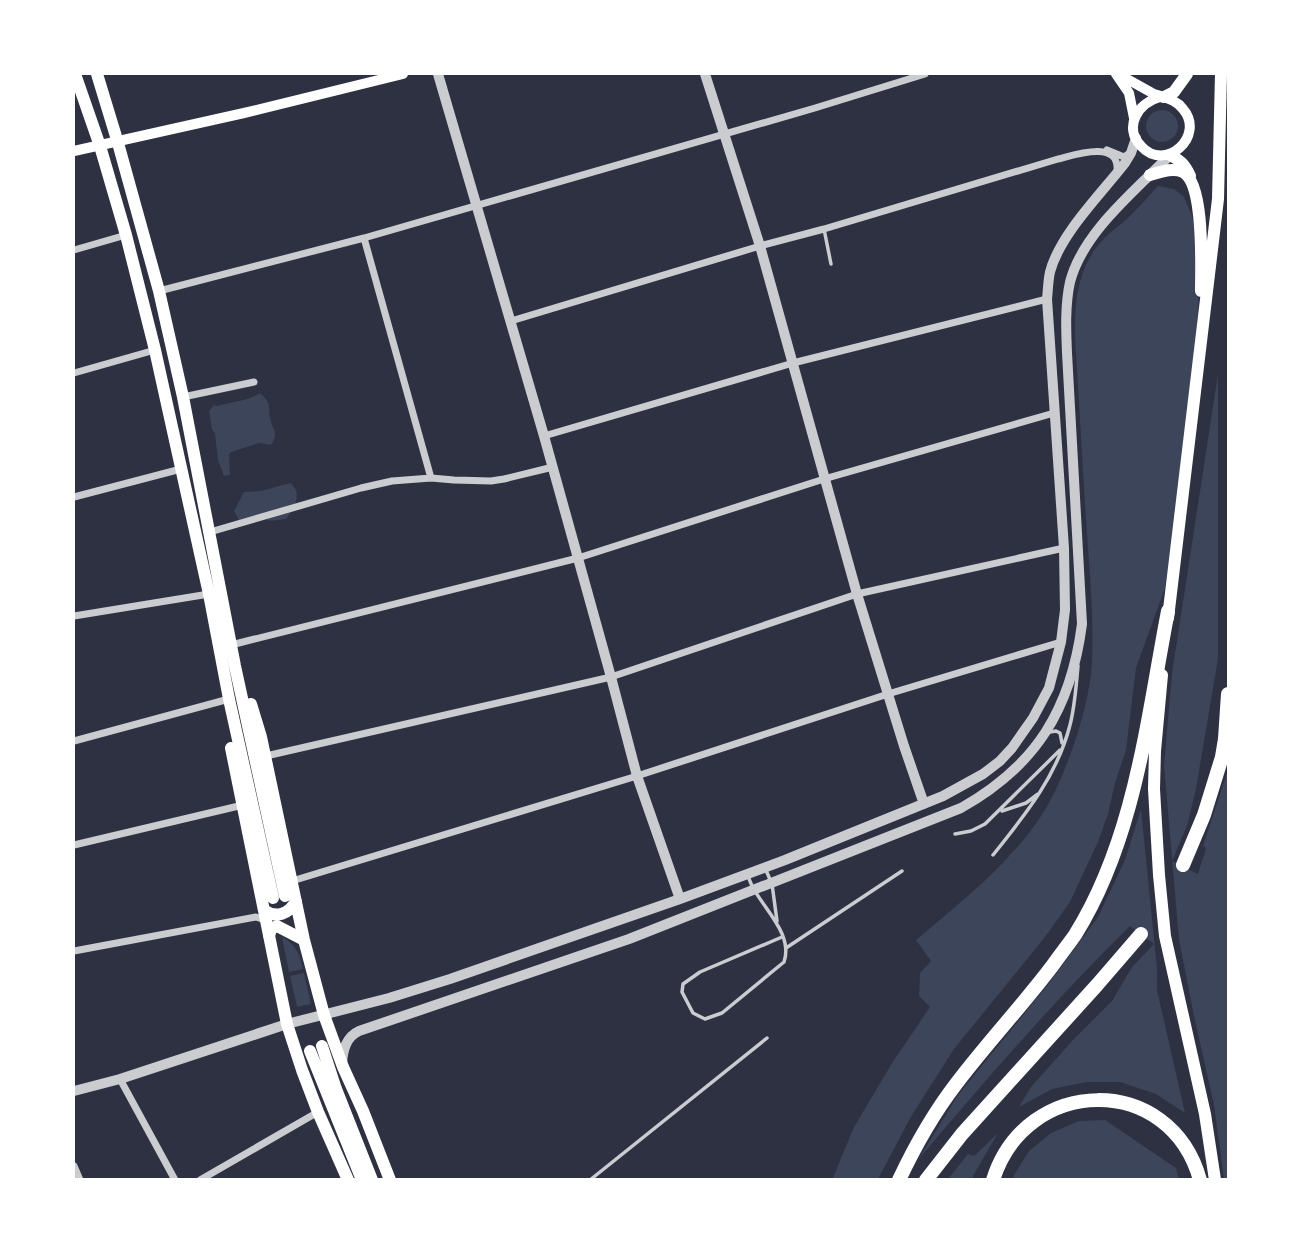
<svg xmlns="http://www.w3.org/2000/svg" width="1302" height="1253" font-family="'Noto Sans',sans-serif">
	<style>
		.green { fill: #3c4559 }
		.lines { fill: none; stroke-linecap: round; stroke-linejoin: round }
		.service { stroke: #caccd0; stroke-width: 3.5 }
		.minor { stroke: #caccd0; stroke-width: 7 }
		.tertiary { stroke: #caccd0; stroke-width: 10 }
		.secondary { stroke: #fff; stroke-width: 10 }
		.primary { stroke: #fff; stroke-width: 12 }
		.trunk { stroke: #fff; stroke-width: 12 }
		.motorway { stroke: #fff; stroke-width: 14 }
	</style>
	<rect width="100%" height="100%" fill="#2d3142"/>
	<!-- green -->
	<path class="green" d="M1146 126a16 16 0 1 1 32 0a16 16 0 1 1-32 0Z
		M1158 186 1174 189 1184 197 1192 216 1200 252 1198 311 1188 431 1165 588 1136 668 1126 750 1115 783 1108 814 1098 842 1070 902 1045 937 954 1049 912 1115 878 1179 832 1180 854 1127 894 1060 930 1007 919 996 920 973 931 961 916 940C959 904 1013 861 1043 813 1066 777 1090 705 1092 662 1094 615 1089 566 1086 519 1082 459 1079 399 1075 338 1074 306 1077 270 1099 244 1107 234 1118 227 1128 218 1138 208 1148 197 1158 186Z
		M1218 374V659L1196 789 1187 826 1172 861 1198 874 1206 848 1203 846 1228 770V1135L1227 1179H1224L1214 1105 1194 1016 1179 940 1164 765 1172 673Z
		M260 393C272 404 268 405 270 418 273 430 279 434 271 445L259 443 231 452 229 455 230 475 224 476 218 460 215 434 212 429 209 411 214 405 217 406C232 402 248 401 260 393Z
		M290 483C303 492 295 508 286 519L270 521 260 516 239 520 234 511 244 492 261 491Z
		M1141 809 1157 969V990L1185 1113 1156 1094 1120 1082H1087L1052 1089 1019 1107 1031 1087 1072 1041 1112 1001 1132 967 1154 944 1130 926C1055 1000 986 1079 918 1160L958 1095 1050 982 1098 917 1125 860Z
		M282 937C296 944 300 955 303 969L289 972Z
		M304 973 311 1004 297 1007 290 976Z
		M1105 1120 1176 1168 1179 1179H1013L1014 1175 1029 1151 1051 1133 1079 1121Z
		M998 1133 973 1176V1179H948L968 1154 974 1156Z"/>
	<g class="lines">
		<!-- service -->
		<path class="service" d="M824 229 831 264
			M1050 732 1056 731 1060 733 1062 743
			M1002 811 1026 803 1038 794
			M955 834 971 831 985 824 1060 750
			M993 855C1025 815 1057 776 1070 725 1075 706 1076 686 1078 666
			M765 868 772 884 777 921
			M748 876C750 881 752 887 755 891 767 912 793 936 784 962L722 1013 705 1019 693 1013 682 992 683 984 700 972 782 937
			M786 948 902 871
			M590 1180 767 1038"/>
		<!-- minor -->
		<path class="minor" d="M1107 150 1124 157 1130 153
			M364 238 431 478
			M74 250 126 235
			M159 291 364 238 815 108 925 74
			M511 321 760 246 824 229 1058 159C1074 155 1120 139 1117 171
			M74 373 155 350
			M183 397 254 382
			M544 436 793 363 1047 299
			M74 497 181 469
			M210 532 361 488 392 481 431 478 454 480 491 481 504 479 553 467
			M74 616 209 594
			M231 645 578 558 824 479 1054 413
			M74 741 229 699
			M266 756 611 677 857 594 1064 548
			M74 845 243 805
			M292 881 637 776 888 694 1061 642
			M74 951 256 917 265 920
			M120 1079 175 1180
			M74 1166 80 1180
			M200 1180 318 1112"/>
		<!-- tertiary -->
		<path class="tertiary" d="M438 74 544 436 611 677 637 776 680 899
			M705 74 760 246 857 594 904 746 924 804
			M342 1063C343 1050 346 1037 359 1031L629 939 961 808C1036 766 1071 709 1082 624L1067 353C1066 329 1065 305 1070 282 1083 232 1135 191 1170 155
			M74 1091 120 1079 287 1024 389 998 450 979 680 899 785 860 943 796 983 774 1000 761 1012 748 1033 718 1049 688 1061 642 1065 610 1064 548 1047 299C1048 290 1048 281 1050 272 1060 234 1101 194 1125 163L1131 153 1136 138"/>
		<!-- secondary -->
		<path class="secondary" d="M1116 74 1129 93 1134 118
			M1120 75 1154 94 1161 96
			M1160 97C1170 98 1177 101 1183 109 1206 136 1165 173 1141 146 1123 127 1138 103 1160 97Z
			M74 151 244 113 403 74"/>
		<!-- primary -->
		<path class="primary" d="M75 74 100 146 126 235 155 350 209 594 229 699 273 898
			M97 74 118 143 159 291 183 397 235 666 285 896
			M1164 97 1174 92 1187 74
			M251 704 261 737 304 940 324 1015 343 1067 363 1111 390 1180
			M231 748 287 1024 302 1070 318 1112 348 1180
			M264 910C276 919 289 914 296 901
			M269 936 271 929 277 926 304 940
			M322 1046 336 1089 372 1180
			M310 1051 362 1180"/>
		<!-- trunk -->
		<path class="trunk" d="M1170 155C1180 160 1185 165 1190 176
			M1150 175C1160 172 1173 167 1183 172 1205 184 1201 267 1201 291
			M1168 618 1218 199 1221 74
			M1162 675 1155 751 1154 789 1159 875 1165 936 1205 1114 1215 1180"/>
		<!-- motorway -->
		<path class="motorway" d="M1183 865 1204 815 1222 757 1225 739 1228 694
			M899 1180C915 1146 933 1114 956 1084 987 1043 1022 1006 1053 965 1060 955 1068 945 1075 935 1135 839 1147 720 1168 611
			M926 1180 962 1134 1097 985 1141 934
			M993 1180C1026 1075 1170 1072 1200 1180"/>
	</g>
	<!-- border -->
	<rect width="1302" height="1253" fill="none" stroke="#ffffff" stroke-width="150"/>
</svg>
